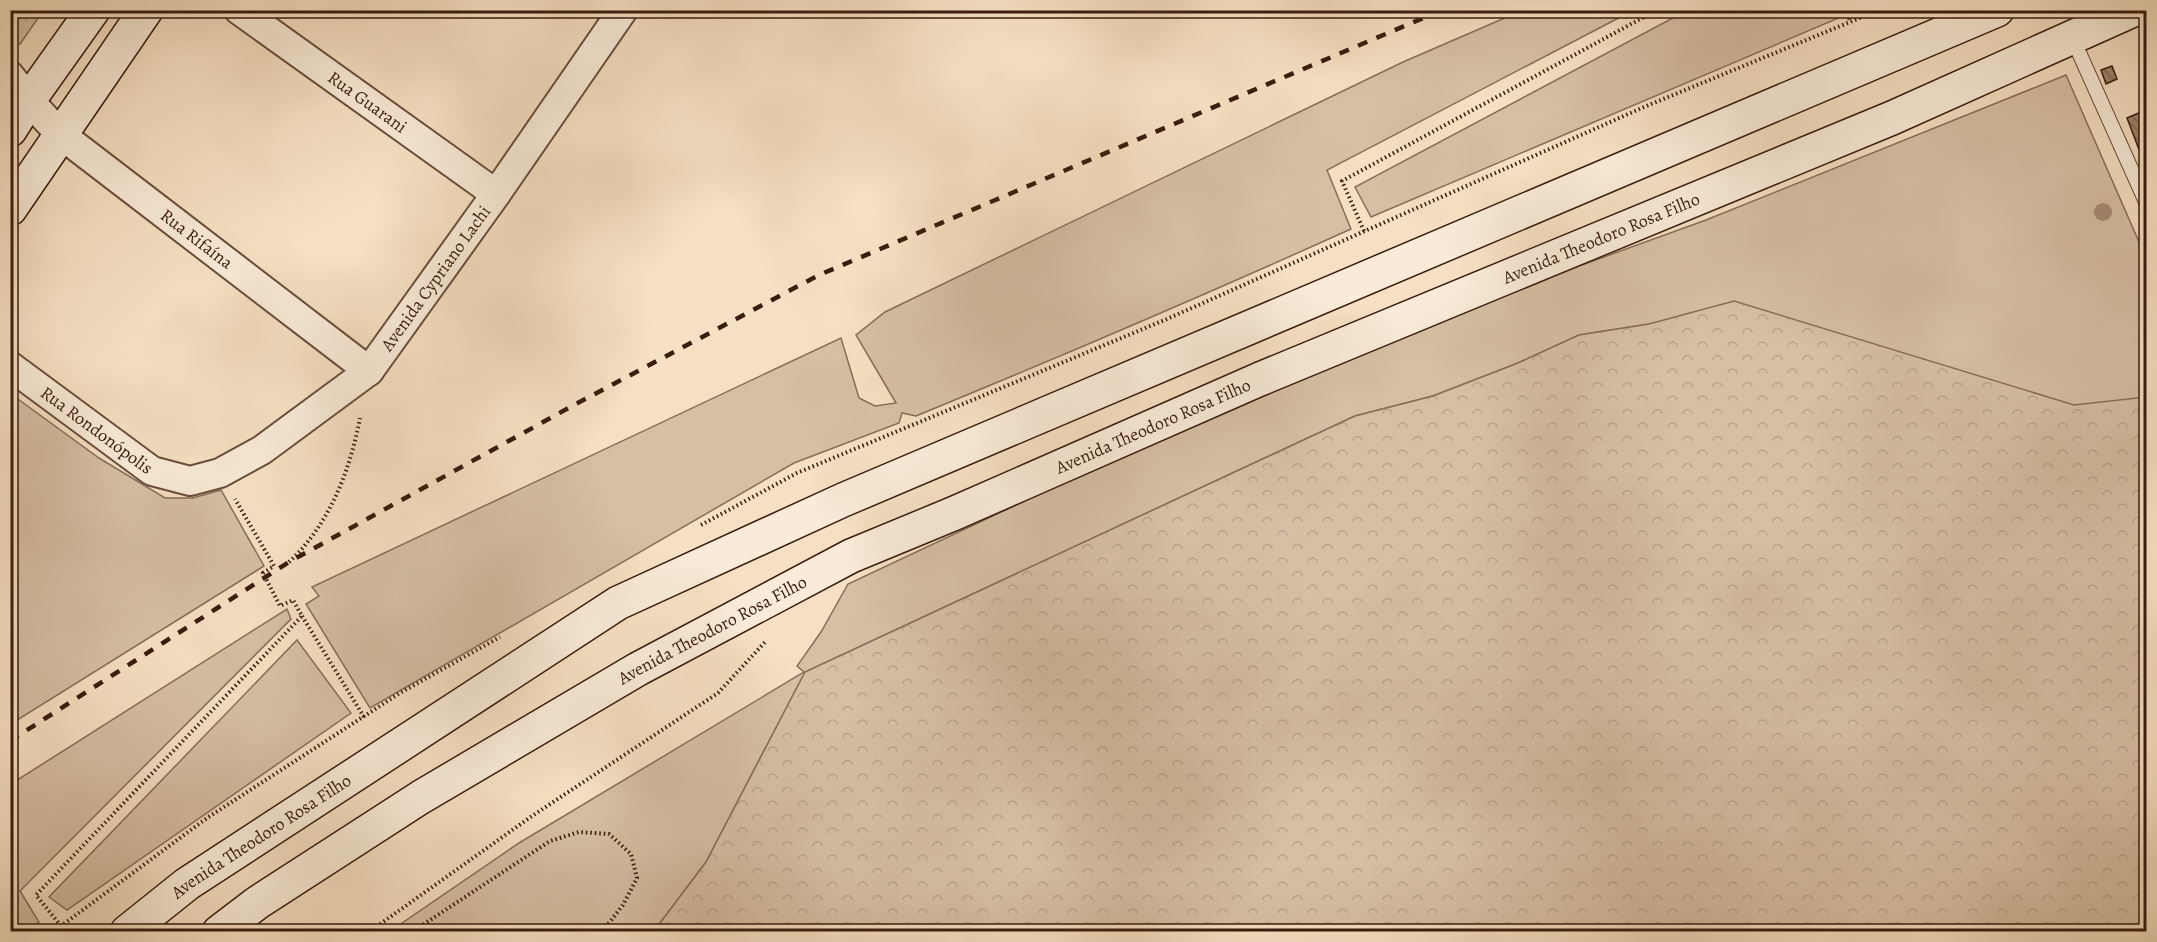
<svg xmlns="http://www.w3.org/2000/svg" width="2157" height="942" font-family="Alegreya,serif">
	<style>
		.green { fill: #d6bfa4; stroke: #876e59; stroke-width: 1.5 }
		.forest { fill: url(#forest-crowns); stroke: #876e59; stroke-width: 1.5 }
		.building { fill: url(#building-back-hatch); stroke: #381c0e; stroke-width: 1.5 }
		.lines { fill: none; stroke-linecap: round; stroke-linejoin: round }
		.lane-casing { stroke: #684d3b; stroke-width: 16 }
		.street-casing { stroke: #684d3b; stroke-width: 32 }
		.secondary-casing { stroke: #381c0e; stroke-width: 36 }
		.path { stroke: #381c0e; stroke-width: 4; stroke-dasharray: 1.5 3; stroke-linecap: butt }
		.lane { stroke: #f9ebd8; stroke-width: 14 }
		.street { stroke: #f9ebd8; stroke-width: 28 }
		.secondary { stroke: #f9ebd8; stroke-width: 33 }
		.rail { stroke: #381c0e; stroke-width: 4.5; stroke-dasharray: 10 10; stroke-linecap: butt }
		.tree { fill: #a78f78 }
		.labels { text-anchor: middle; dominant-baseline: central; stroke-width: 4.5; stroke-linejoin: round; paint-order: stroke }
		.street-label { font-size: 18px; fill: #381c0e; stroke: #f9ebd8 }
	</style>
	<defs>
		<pattern id="forest-crowns" width="20" height="18" patternUnits="userSpaceOnUse" patternTransform="scale(1.5)"><rect width="20" height="18" fill="#d6bfa4"/><path d="M2 6a3 3 0 1 1 6 0M12 15a3 3 0 1 1 6 0" fill="none" stroke="#b8a48c"/></pattern>
		<pattern id="building-back-hatch" width="6" height="6" patternUnits="userSpaceOnUse" patternTransform="scale(1.5)"><rect width="6" height="6" fill="#9b826c"/><path d="M-1 5l2 2M0 0l6 6M5-1l2 2" fill="none" stroke="#7f6a57"/></pattern>
	</defs>
	<rect width="100%" height="100%" fill="#f6e0c3"/>
	<filter id="stains"><feTurbulence type="fractalNoise" baseFrequency=".00333" numOctaves="4"/><feColorMatrix values="0 0 0 0 .2 0 0 0 0 .09 0 0 0 0 .02 0 0 0 .5 -.17"/></filter>
	<radialGradient id="worn" r=".72"><stop offset=".6" stop-color="#630" stop-opacity="0"/><stop offset="1" stop-color="#630" stop-opacity=".3"/></radialGradient>
	<!-- green -->
	<path class="green" d="M1523 10 1632 11 1327 170 1351 229C1207 294 1062 356 916 416L902 413 899 423 794 463 370 708 306 604 319 596 312 587 841 338 859 398 875 406 896 403 856 335 885 312 1403 62Z
		M1837 10 1841 17 1371 217 1355 187 1686 11Z
		M2066 75 2146 258V766L1649 324 1579 335 1518 363 1433 396 1355 416 805 672 706 862 654 931 389 932 519 843 804 672 797 666 821 632 848 584 1342 352 1706 220Z
		M11 394 99 458 165 498H193L221 490 264 566 11 724Z
		M287 609 291 619 20 891 39 922 27 931H11V784Z
		M297 640 351 713 67 910 49 897Z"/>
	<!-- forest -->
	<path class="forest" d="M11 10 43 11 20 44 11 41Z
		M1734 301 2074 405 2146 397V931H654L706 862 805 672 1355 416 1433 396 1518 363 1579 335 1649 324Z"/>
	<!-- building -->
	<path class="building" d="M2112 66 2117 79 2106 84 2101 70Z
		M2146 110V168L2127 118Z"/>
	<g class="lines">
		<!-- lane casing -->
		<g class="lane-casing">
			<path id="lane" d="M2072 37 2146 202"/>
		</g>
		<!-- street casing -->
		<g class="street-casing">
			<g id="street">
				<path id="s1" d="M239 10 496 194"/>
				<path id="s2" d="M10 76 35 107 60 134 369 371"/>
				<path id="s3" d="M10 366 152 471 190 481 220 473 262 450 369 371 496 194 623 10"/>
			</g>
		</g>
		<!-- secondary casing -->
		<g class="secondary-casing">
			<g id="secondary">
				<path d="M10 130 29 100 93 10"/>
				<path d="M10 209 146 10"/>
				<path id="s4" d="M127 932 187 884 618 603 843 500 1997 10"/>
				<path id="s5" d="M219 932 257 903 421 797 638 669 851 556 955 513 1260 379 1892 118 2133 10"/>
			</g>
		</g>
		<!-- path -->
		<path class="path" d="M1845 10 1851 22
			M1364 231 1342 181 1657 10
			M701 525 797 473 1167 319 1644 107 1879 10
			M289 562C329 525 350 471 360 418
			M302 616 364 717
			M61 926 36 895 302 616 293 600 280 606 263 573 274 566 235 499
			M53 932 207 818 400 693 500 637
			M369 932 532 816 718 693 766 641
			M412 932 550 841 579 832 609 834 631 854 637 878 623 905 602 932"/>
		<!-- lane -->
		<use href="#lane" class="lane"/>
		<!-- street -->
		<use href="#street" class="street"/>
		<!-- secondary -->
		<use href="#secondary" class="secondary"/>
		<!-- rail -->
		<path class="rail" d="M10 741 289 562 574 405 819 275 1442 10"/>
	</g>
	<!-- trees -->
	<circle class="tree" cx="2103" cy="212" r="9"/>
	<g class="labels">
		<!-- street labels -->
		<g class="street-label">
			<text stroke="none"><textPath href="#s1" startOffset="158">Rua Guarani</textPath></text>
			<text stroke="none"><textPath href="#s2" startOffset="249">Rua Rifaína</textPath></text>
			<text stroke="none"><textPath href="#s5" startOffset="1551">Avenida Theodoro Rosa Filho</textPath></text>
			<text stroke="none"><textPath href="#s3" startOffset="542">Avenida Cypriano Lachi</textPath></text>
			<text stroke="none"><textPath href="#s5" startOffset="1065">Avenida Theodoro Rosa Filho</textPath></text>
			<text stroke="none"><textPath href="#s3" startOffset="108">Rua Rondonópolis</textPath></text>
			<text stroke="none"><textPath href="#s5" startOffset="579">Avenida Theodoro Rosa Filho</textPath></text>
			<text stroke="none"><textPath href="#s4" startOffset="165">Avenida Theodoro Rosa Filho</textPath></text>
		</g>
	</g>
	<!-- margin -->
	<rect width="2157" height="942" fill="none" stroke="#f6e0c3" stroke-width="36"/>
	<rect x="12" y="12" width="2133" height="918" fill="none" stroke="#381c0e" stroke-width="3"/>
	<rect x="18" y="18" width="2121" height="906" fill="none" stroke="#381c0e" stroke-width="1.5"/>
	<rect width="100%" height="100%" filter="url(#stains)"/>
	<rect width="100%" height="100%" fill="url(#worn)"/>
</svg>
